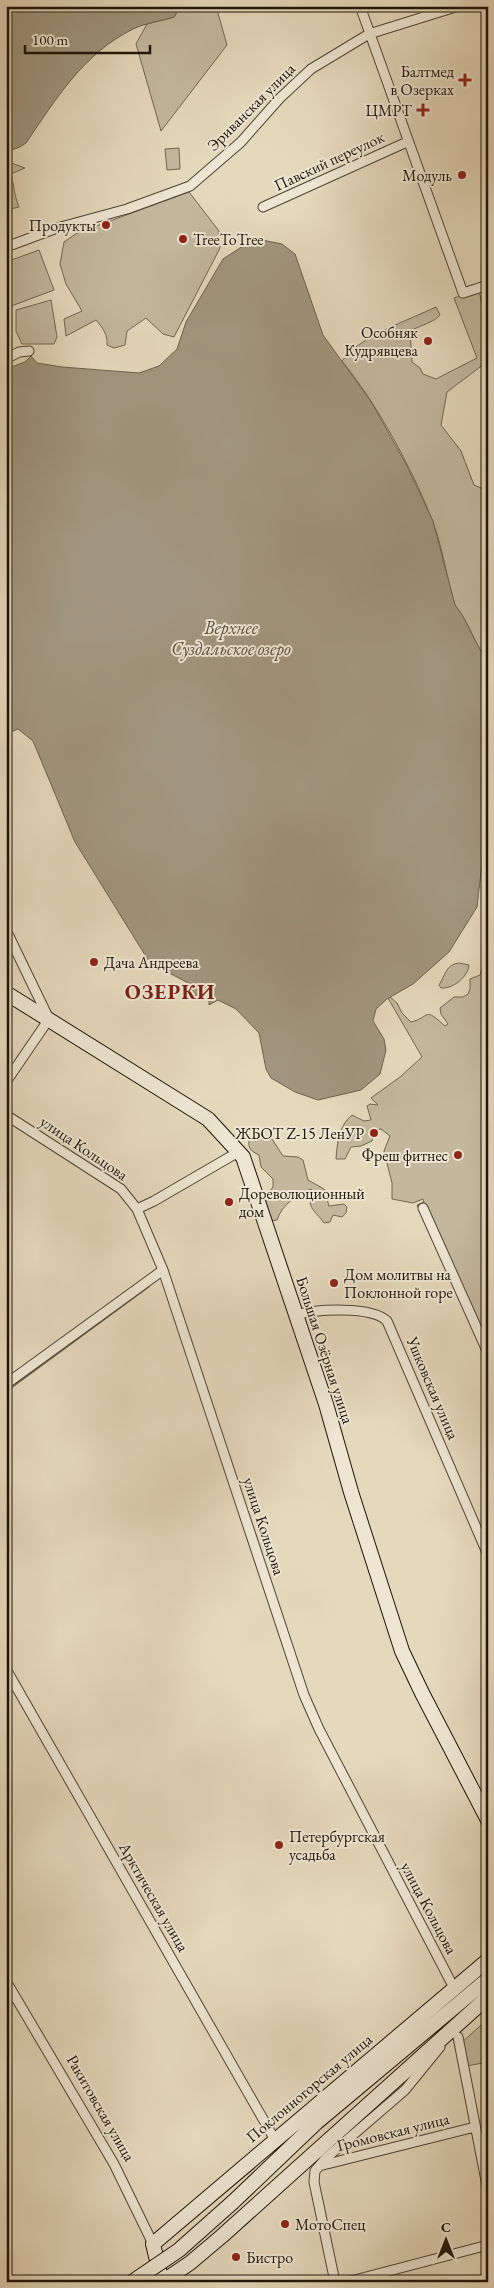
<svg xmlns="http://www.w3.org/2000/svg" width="494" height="2288" font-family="'EB Garamond',serif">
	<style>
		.green { fill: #c3b89e; stroke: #706654 }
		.water { fill: #a1967f; stroke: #6c6250 }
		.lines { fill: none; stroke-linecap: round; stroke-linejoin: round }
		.stream { stroke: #6c6250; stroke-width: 2.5 }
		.street-casing { stroke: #4f4536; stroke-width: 11 }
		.secondary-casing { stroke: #1d1409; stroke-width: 16 }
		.street { stroke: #eee6d3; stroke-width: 9 }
		.secondary { stroke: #eee6d3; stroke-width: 14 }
		.rail-casing { stroke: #1d1409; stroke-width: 4.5 }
		.rail { stroke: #eee6d3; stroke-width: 2.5; stroke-dasharray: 8; stroke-linecap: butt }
		.secondary-bridge-casing { stroke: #1d1409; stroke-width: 16; stroke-linecap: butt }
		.secondary-bridge { stroke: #eee6d3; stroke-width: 14 }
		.poi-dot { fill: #8f2418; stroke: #eee6d3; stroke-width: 2 }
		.labels { text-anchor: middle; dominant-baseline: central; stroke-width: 4; stroke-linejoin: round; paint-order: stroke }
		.poi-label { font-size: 16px; fill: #1d1409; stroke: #eee6d3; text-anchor: end }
		.street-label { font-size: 16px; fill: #1d1409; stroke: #eee6d3 }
		.water-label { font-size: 18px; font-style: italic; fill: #584e3e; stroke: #eee6d3 }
		.district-label { font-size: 21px; font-weight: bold; letter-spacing: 1px; fill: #7a1f14; stroke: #eee6d3 }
	</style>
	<rect width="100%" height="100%" fill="#e5d9bc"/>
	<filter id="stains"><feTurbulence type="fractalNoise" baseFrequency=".004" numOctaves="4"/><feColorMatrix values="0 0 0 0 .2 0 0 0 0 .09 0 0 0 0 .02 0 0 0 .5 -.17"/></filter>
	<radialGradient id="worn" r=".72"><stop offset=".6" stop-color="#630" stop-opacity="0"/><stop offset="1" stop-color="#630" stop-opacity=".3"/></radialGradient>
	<!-- green -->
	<path class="green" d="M181 6H216L227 45 161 131 136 44 147 24 174 17Z
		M179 148 180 169 167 170 165 149Z
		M6 161 25 168 11 174C14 185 14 195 19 207L6 210Z
		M189 192 219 231 220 248 174 337 163 334 146 318 127 331 125 345 114 348 107 345C108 335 103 328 96 320L66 336 64 319 82 311 66 284 60 264 64 242 77 233Z
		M39 250 54 290 6 308V262Z
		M479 291 488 331V361L447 392 441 425 461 451 474 485 488 491V661C474 644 469 622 455 605 446 577 443 547 432 520 412 468 377 404 342 361 358 337 409 320 436 307L440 315C435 322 419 326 410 331L412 362 420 368 423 374 436 379 477 358 454 298Z
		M51 300 57 337 54 344H22L16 331V310Z
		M488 950V1362L417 1205 424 1202 423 1199 413 1203 392 1199V1183L384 1151 390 1136 381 1129 375 1130 372 1141 361 1146 351 1147 345 1159H336C337 1144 339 1125 352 1115L364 1121 371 1120 367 1106 370 1104 378 1105 371 1098 400 1077 422 1057 388 998 390 997 397 1003 402 1013 411 1022C431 1017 423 1006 445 1026L448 1024 441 1014 440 1008 454 997H463L468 994 470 989V979L480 975Z
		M459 963 469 965C468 977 453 989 441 988L439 985C445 976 446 964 459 963Z
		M258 1135 272 1139 283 1156 298 1157 303 1160 308 1180 324 1189 329 1206 344 1204 347 1207 346 1213 342 1217 333 1215 330 1222 324 1223C315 1210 306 1209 313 1192L311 1189C296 1196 283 1203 277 1220L270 1221 264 1199 273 1187V1179L261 1167 259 1155C251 1151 248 1149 249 1140Z
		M488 2019V2062L466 2066 461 2043Z"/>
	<!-- water -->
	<path class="water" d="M6 6H181L174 17C161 21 146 23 133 29 83 54 56 99 26 143L20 147 6 152Z
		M262 240 282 244 295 254 323 335 372 403 406 464 433 521 455 605C469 622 474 644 488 661V838L483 855 477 907 449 952 413 984 387 999 376 1009 373 1021 384 1039 386 1050 380 1074 361 1090 318 1100 295 1092 271 1078 266 1069 259 1033 236 1009 218 1000 209 1005V995L203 992 193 997 192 985 150 963 75 842 33 741 18 729 6 734V369L25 362 31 356 37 363 62 367 139 373 159 366 177 349 186 322 223 259 246 244Z"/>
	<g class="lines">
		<!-- stream -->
		<path class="stream" d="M6 1391 149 1286"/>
		<!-- street casing -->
		<g class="street-casing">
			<path id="street" d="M360 6 463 293 488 285
				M263 207 407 142
				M6 247 57 228 127 209 190 186 241 142 279 99 311 69 369 34 459 6
				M6 359 19 352 29 351
				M6 930 49 1019 6 1082
				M6 1115 121 1189 137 1209 163 1270 304 1695 319 1729 454 1988
				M423 1208 488 1353
				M137 1209 154 1201 240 1151
				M296 1315C316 1309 372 1306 387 1321L488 1555
				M6 1384 163 1270
				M6 1669 275 2140
				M6 1981 114 2164 153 2244
				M458 2037 488 2191
				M319 2166 475 2127
				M335 2282 314 2182 315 2171 326 2158 405 2090 440 2047
				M347 2282 488 2245"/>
		</g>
		<!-- secondary casing -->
		<g class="secondary-casing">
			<path id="secondary" d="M6 993 208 1119 243 1157 326 1404 351 1492 402 1651 422 1693 488 1820
				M233 2202 317 2122 488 1979
				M162 2282 153 2244 488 1960
				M162 2282 190 2263 222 2236 488 1997"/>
		</g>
		<!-- street -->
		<use href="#street" class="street"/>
		<!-- secondary -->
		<use href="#secondary" class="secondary"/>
		<!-- rail casing -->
		<g class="rail-casing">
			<path id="rail" d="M6 2273 9 2282"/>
		</g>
		<!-- rail -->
		<use href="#rail" class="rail"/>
		<!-- secondary-bridge casing -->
		<g class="secondary-bridge-casing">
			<path id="secondary-bridge" d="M132 2282 179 2250 233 2202"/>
		</g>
		<!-- secondary-bridge -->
		<use href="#secondary-bridge" class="secondary-bridge"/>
	</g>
	<!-- markers -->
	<g class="poi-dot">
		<path d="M462.5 72.5h5v5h5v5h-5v5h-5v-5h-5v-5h5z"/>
		<path d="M420.5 102.5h5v5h5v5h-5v5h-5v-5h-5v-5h5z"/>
		<circle cx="462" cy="175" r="5"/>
		<circle cx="106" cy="225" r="5"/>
		<circle cx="183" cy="239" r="5"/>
		<circle cx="428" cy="341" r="5"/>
		<circle cx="94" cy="962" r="5"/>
		<circle cx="374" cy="1133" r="5"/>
		<circle cx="458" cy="1155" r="5"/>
		<circle cx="229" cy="1202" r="5"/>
		<circle cx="334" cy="1283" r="5"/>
		<circle cx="279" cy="1845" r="5"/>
		<circle cx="285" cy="2224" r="5"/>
		<circle cx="236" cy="2257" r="5"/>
	</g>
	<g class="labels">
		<!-- poi labels -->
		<g class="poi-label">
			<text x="454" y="71">Балтмед<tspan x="454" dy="18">в Озерках</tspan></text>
			<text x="412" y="110">ЦМРТ</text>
			<text x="452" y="175">Модуль</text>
			<text x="96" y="225">Продукты</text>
			<text x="193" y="239" text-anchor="start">TreeToTree</text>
			<text x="418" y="332">Особняк<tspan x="418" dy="18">Кудрявцева</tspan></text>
			<text x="104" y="962" text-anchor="start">Дача Андреева</text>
			<text x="364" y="1133">ЖБОТ Z-15 ЛенУР</text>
			<text x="448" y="1155">Фреш фитнес</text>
			<text x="239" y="1193" text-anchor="start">Дореволюционный<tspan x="239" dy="18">дом</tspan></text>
			<text x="344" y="1274" text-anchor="start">Дом молитвы на<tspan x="344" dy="18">Поклонной горе</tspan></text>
			<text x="289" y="1836" text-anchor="start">Петербургская<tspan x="289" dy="18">усадьба</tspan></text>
			<text x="295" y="2224" text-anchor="start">МотоСпец</text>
			<text x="246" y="2257" text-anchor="start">Бистро</text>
		</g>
		<!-- street labels -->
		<g class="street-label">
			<text transform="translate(251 107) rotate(-45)">Эриванская улица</text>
			<text transform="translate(329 161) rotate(-25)">Павский переулок</text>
			<text transform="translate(84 1148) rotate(34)">улица Кольцова</text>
			<text transform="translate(325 1350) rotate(72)">Большая Озёрная улица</text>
			<text transform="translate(433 1388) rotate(67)">Ушковская улица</text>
			<text transform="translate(264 1526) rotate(72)">улица Кольцова</text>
			<text transform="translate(154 1897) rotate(60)">Арктическая улица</text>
			<text transform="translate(429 1908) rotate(62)">улица Кольцова</text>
			<text transform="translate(309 2088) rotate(-40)">Поклонногорская улица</text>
			<text transform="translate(101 2108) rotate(60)">Ракитовская улица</text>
			<text transform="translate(393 2132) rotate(-14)">Громовская улица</text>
		</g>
		<!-- water labels -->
		<g class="water-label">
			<text x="231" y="627">Верхнее<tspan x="231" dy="21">Суздальское озеро</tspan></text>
		</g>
		<!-- district labels -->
		<g class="district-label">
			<text x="170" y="991">ОЗЕРКИ</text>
		</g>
	</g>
	<!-- margin -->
	<rect width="494" height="2288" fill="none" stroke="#e5d9bc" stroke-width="25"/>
	<rect x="8" y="8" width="479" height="2273" fill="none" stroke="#1d1409" stroke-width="2.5"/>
	<rect x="12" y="12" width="469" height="2263" fill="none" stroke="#1d1409"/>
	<!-- north arrow -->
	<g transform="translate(446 2240)" stroke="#eee6d3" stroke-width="4" paint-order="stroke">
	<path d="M0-4L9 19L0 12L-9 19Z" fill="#1d1409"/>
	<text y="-8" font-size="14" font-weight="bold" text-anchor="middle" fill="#1d1409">С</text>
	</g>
	<!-- scale -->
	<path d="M25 45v8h125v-8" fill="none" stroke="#1d1409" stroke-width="2.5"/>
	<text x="32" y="45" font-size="15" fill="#1d1409" stroke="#eee6d3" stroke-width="4" paint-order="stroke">100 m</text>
	<rect width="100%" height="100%" filter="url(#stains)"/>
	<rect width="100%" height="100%" fill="url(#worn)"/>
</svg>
